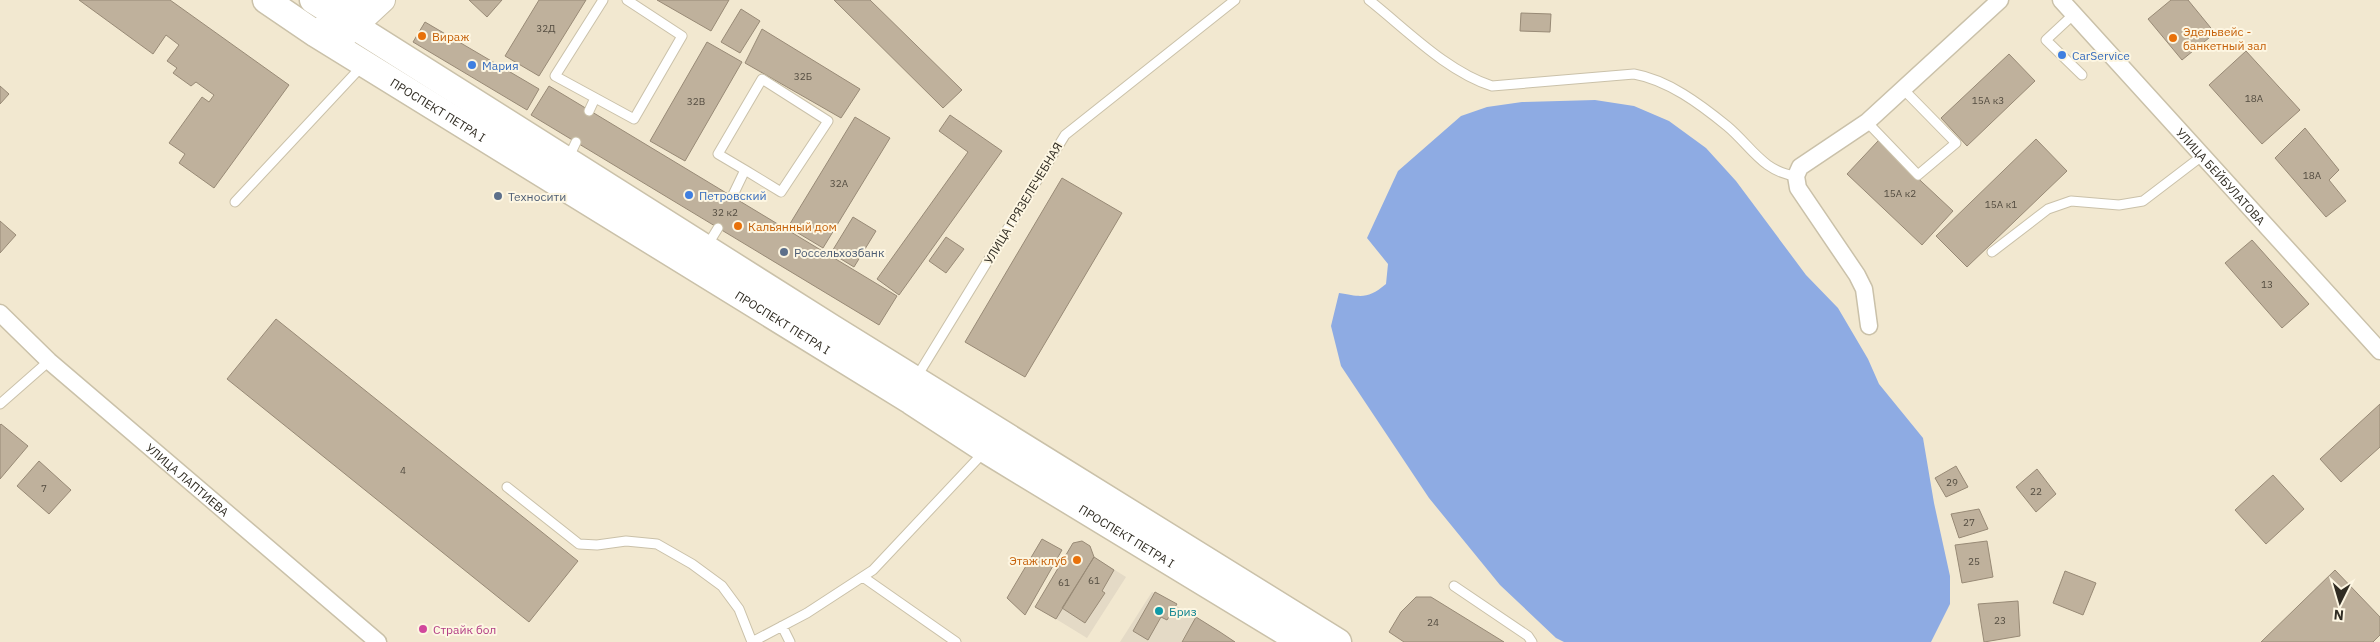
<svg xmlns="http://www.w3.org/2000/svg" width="2380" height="642" font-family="'IBM Plex Sans',sans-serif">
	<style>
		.commercial { fill: #e4dac6 }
		.water { fill: #8eabe3 }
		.building { fill: #bfb19c; stroke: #988a76 }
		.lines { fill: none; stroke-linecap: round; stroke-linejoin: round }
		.service-casing { stroke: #cac1a9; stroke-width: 11 }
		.minor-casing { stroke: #cac1a9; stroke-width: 19 }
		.secondary-casing { stroke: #cac1a9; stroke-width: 26 }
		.primary-casing { stroke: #cac1a9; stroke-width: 29 }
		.service { stroke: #fff; stroke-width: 9 }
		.minor { stroke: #fff; stroke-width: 16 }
		.secondary { stroke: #fff; stroke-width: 24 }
		.primary { stroke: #fff; stroke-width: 26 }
		.food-dot { fill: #e8710a; stroke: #fdf6e2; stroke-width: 2 }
		.shop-dot { fill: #3f7fe0; stroke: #fdf6e2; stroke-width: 2 }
		.service-dot { fill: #5c6f8a; stroke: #fdf6e2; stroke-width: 2 }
		.culture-dot { fill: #0f9aa8; stroke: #fdf6e2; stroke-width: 2 }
		.hotel-dot { fill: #d1479c; stroke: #fdf6e2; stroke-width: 2 }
		.labels { text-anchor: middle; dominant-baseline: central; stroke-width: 4; stroke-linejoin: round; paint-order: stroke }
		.number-label { font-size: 10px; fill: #544d41 }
		.food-label { font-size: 12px; fill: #c56008; stroke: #fdf6e2; text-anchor: start }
		.shop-label { font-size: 12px; fill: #366cbe; stroke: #fdf6e2; text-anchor: start }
		.street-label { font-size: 12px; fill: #302c23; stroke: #fdf6e2 }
		.service-label { font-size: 12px; fill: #4e5e75; stroke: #fdf6e2; text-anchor: start }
		.culture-label { font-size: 12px; fill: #0d838f; stroke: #fdf6e2; text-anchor: start }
		.hotel-label { font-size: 12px; fill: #b23c85; stroke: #fdf6e2; text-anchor: start }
	</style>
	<rect width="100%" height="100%" fill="#f2e8d0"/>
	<!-- commercial -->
	<path class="commercial" d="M1094 557 1126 577 1087 638 1056 619Z
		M1152 592 1196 617 1235 642H1182L1187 632 1181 642H1120Z"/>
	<!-- water -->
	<path class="water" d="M1595 100 1634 106 1669 121 1706 148 1736 181 1806 275 1838 308 1868 359 1879 384 1923 438 1934 503 1950 576V604L1931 642H1564L1556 638 1500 585 1429 498 1341 366 1331 326 1339 293C1362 297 1368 299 1386 284L1388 264 1367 238 1398 171 1461 116 1487 107 1522 102Z"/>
	<!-- building -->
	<path class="building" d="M79 0H170L289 85 214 188 179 163 185 154 169 143 202 97 209 102 214 95 196 82 191 86 173 73 177 68 167 61 179 45 166 35 153 54Z
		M469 0H502L487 17Z
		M539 0H586L539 76 505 56Z
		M657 0H729L711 31Z
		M834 0H870L962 90 943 108Z
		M2171 0H2188L2215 33 2182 60 2148 19Z
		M741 9 760 21 740 53 721 42Z
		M1521 13 1551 14 1550 32 1520 31Z
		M425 22 539 89 527 110 413 42Z
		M762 29 860 89 841 118 745 63Z
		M707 42 742 62 685 161 650 141Z
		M2246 51 2300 110 2262 144 2209 85Z
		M2009 54 2035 81 1967 146 1941 118Z
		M0 86 9 94 0 104Z
		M549 86 897 296 879 325 531 115Z
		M950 115 1002 151 899 295 877 279 968 152 939 131Z
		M855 117 890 138 823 248 788 227Z
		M2305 128 2339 170 2329 180 2346 201 2326 217 2275 158Z
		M2036 139 2067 171 1967 267 1936 236Z
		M1878 141 1953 211 1922 245 1847 174Z
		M1062 178 1122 213 1025 377 965 342Z
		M853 217 876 231 854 267 831 253Z
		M0 221 16 235 0 253Z
		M946 237 964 249 946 273 929 261Z
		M2252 240 2309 304 2282 328 2225 263Z
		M276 319 578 561 529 622 227 379Z
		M2380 404V447L2341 482 2320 459Z
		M1 424 28 446 0 479V425Z
		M39 461 71 490 49 514 17 486Z
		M1956 466 1968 487 1946 497 1935 478Z
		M2037 469 2056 494 2036 512 2016 487Z
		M2273 475 2304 509 2266 544 2235 510Z
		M1979 509 1988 529 1959 538 1951 514Z
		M1042 539 1062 550 1025 615 1007 598Z
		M1082 541 1090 546 1094 557 1056 619 1035 607 1073 543Z
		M1987 541 1993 577 1962 583 1955 545Z
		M1094 557 1114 570 1102 591 1105 593 1085 623 1062 608Z
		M2335 570 2380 617V635L2373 642H2261Z
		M2065 571 2096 583 2083 615 2053 603Z
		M1155 592 1177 604 1167 620 1161 617 1148 640 1133 631Z
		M1416 597H1431L1504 642H1404L1389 632 1401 612Z
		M2018 601 2020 636 1984 642 1978 604Z
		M1196 617 1220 632 1235 642H1182Z"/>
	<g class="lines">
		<!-- service casing -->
		<g class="service-casing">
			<path id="service" d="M603 0 555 76 634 119 682 36 627 0
				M1369 0C1407 30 1446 71 1492 86L1634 74C1668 80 1700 104 1727 126 1751 146 1763 172 1796 176
				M2074 14 2046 40 2082 75
				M589 111 595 98
				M1867 122 1918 175 1956 143 1904 90
				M568 159 576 142
				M732 197 745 170 718 154 762 79 828 121 781 192 745 170
				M235 202 363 65
				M707 246 718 228
				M1992 252 2048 209 2071 201 2119 205 2143 201 2202 156
				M916 378 1065 135 1235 0
				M0 404 49 361
				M507 487 579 544 597 545 626 541 657 544 692 564 722 586 739 609 752 642 807 613 873 570 984 452
				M863 577 956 642
				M1454 586 1528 636 1532 642
				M782 626 790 642"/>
		</g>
		<!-- minor casing -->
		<g class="minor-casing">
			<g id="minor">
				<path id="s1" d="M2061 0 2380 351"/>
				<path id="s2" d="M0 313 49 361 378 642"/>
				<path d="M1869 326 1864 289 1857 275 1798 188 1796 176 1800 167 1867 122 2000 0"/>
			</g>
		</g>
		<!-- secondary casing -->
		<g class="secondary-casing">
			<path id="secondary" d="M316 34 355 0
				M341 39 383 0"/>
		</g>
		<!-- primary casing -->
		<g class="primary-casing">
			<g id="primary">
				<path id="s3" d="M266 0 316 34 911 401 986 450 1302 642"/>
				<path d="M313 0 832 328 1338 642"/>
			</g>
		</g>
		<!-- service -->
		<use href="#service" class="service"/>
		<!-- minor -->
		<use href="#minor" class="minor"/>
		<!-- secondary -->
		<use href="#secondary" class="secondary"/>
		<!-- primary -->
		<use href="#primary" class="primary"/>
	</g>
	<!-- markers -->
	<g class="food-dot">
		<circle cx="422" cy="36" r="5"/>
		<circle cx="2173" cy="38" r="5"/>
		<circle cx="738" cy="226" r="5"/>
		<circle cx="1077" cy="560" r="5"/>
	</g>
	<g class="shop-dot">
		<circle cx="2062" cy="55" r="5"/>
		<circle cx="472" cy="65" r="5"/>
		<circle cx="689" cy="195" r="5"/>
	</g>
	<g class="service-dot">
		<circle cx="498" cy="196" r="5"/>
		<circle cx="784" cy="252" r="5"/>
	</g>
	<circle class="culture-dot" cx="1159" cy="611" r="5"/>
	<circle class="hotel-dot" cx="423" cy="629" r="5"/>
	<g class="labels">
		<!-- number labels -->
		<g class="number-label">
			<text x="546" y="28">32Д</text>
			<text x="803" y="76">32Б</text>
			<text x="2254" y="98">18А</text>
			<text x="1988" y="100">15А к3</text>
			<text x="696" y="101">32В</text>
			<text x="2312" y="175">18А</text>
			<text x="839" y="183">32А</text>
			<text x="1900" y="193">15А к2</text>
			<text x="2001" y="204">15А к1</text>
			<text x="725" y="212">32 к2</text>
			<text x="2267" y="284">13</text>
			<text x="403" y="470">4</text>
			<text x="1952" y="482">29</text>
			<text x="44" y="488">7</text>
			<text x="2036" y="491">22</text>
			<text x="1969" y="522">27</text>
			<text x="1974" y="561">25</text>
			<text x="1094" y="580">61</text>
			<text x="1064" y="582">61</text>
			<text x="2000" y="620">23</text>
			<text x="1433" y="622">24</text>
		</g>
		<!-- food labels -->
		<g class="food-label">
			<text x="2183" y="31">Эдельвейс -<tspan x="2183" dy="14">банкетный зал</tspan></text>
			<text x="432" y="36">Вираж</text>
			<text x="748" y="226">Кальянный дом</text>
			<text x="1067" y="560" text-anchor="end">Этаж клуб</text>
		</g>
		<!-- shop labels -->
		<g class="shop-label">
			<text x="2072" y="55">CarService</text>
			<text x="482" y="65">Мария</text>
			<text x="699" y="195">Петровский</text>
		</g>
		<!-- street labels -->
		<g class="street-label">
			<text stroke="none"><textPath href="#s3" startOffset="204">ПРОСПЕКТ ПЕТРА I</textPath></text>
			<text stroke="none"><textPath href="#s1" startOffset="238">УЛИЦА БЕЙБУЛАТОВА</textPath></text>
			<text transform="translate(1023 203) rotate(-59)">УЛИЦА ГРЯЗЕЛЕЧЕБНАЯ</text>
			<text stroke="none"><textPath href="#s3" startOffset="609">ПРОСПЕКТ ПЕТРА I</textPath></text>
			<text stroke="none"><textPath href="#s2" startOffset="251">УЛИЦА ЛАПТИЕВА</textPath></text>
			<text stroke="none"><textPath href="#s3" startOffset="1014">ПРОСПЕКТ ПЕТРА I</textPath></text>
		</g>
		<!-- service labels -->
		<g class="service-label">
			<text x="508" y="196">Техносити</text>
			<text x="794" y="252">Россельхозбанк</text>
		</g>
		<!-- culture labels -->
		<g class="culture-label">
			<text x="1169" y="611">Бриз</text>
		</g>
		<!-- hotel labels -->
		<g class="hotel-label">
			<text x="433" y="629">Страйк бол</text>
		</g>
	</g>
	<!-- north arrow -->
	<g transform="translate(2340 602) rotate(185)" stroke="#fdf6e2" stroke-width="4" paint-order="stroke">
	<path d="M0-4L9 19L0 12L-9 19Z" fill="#302c23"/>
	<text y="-8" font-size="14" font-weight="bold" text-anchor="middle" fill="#302c23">N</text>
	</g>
</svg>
